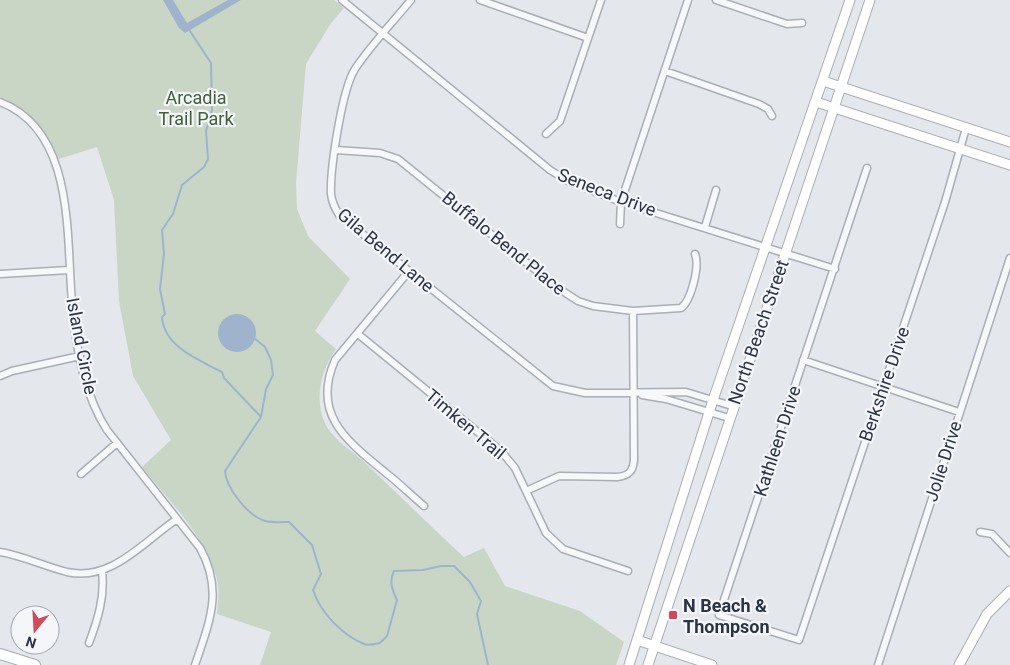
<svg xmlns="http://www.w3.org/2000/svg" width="1010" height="665" font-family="Roboto,sans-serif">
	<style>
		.green { fill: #c9d6c5 }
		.water { fill: #9fb4cc }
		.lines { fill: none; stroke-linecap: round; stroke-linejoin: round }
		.stream { stroke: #9fb4cc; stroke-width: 2 }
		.street-casing { stroke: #a9aeb7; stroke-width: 9 }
		.secondary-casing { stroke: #a9aeb7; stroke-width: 11 }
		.primary-casing { stroke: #a3abb8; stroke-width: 12 }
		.street { stroke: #f7f8fa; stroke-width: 6 }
		.secondary { stroke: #fff; stroke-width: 9 }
		.primary { stroke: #fff; stroke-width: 10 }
		.poi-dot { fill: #d1495b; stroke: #f4f6f9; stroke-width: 2 }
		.labels { text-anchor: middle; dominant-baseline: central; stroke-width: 4.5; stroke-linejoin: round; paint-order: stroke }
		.park-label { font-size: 18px; fill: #3f6138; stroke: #f4f6f9 }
		.street-label { font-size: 18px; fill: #2b3445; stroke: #f4f6f9 }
		.poi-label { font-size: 18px; font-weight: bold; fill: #2b3445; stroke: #f4f6f9; text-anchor: start }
	</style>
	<rect width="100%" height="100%" fill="#e4e7ec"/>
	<!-- green -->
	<path class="green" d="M0 0H334L344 8 331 23 306 64 296 183 297 209 308 236 350 279 315 331 336 349C322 369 314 396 324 421 331 438 347 447 361 459 395 491 429 525 464 557L484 548 505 586 580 611 624 642 616 665H260L271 632 217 614C218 602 220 588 216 576 204 534 168 500 142 467L171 440 133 376 119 301 114 200 97 147 59 159C45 129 32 110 0 97Z"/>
	<!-- water -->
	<path class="water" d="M163 0H173L187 23 228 0H241L185 33 179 28Z
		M218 333a19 19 0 1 1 38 0a19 19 0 1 1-38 0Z"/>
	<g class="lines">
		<!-- stream -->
		<path class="stream" d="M188 28 211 63 212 110 206 131 208 159 204 167 182 185 173 214 162 230 164 254 160 289 165 314 162 317C164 347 199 360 222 372L224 378 261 417
			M254 338 265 347 271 360 273 375 266 389 261 417 225 471C226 488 248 516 265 521 272 523 282 522 289 522L312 545 321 574 313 590C320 612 342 635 364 644 369 646 375 644 380 643L387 636 397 600C392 590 389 581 394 571L423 570 441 566H454L470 582 481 601 477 614 488 665"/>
		<!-- street casing -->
		<g class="street-casing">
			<path id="street" d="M342 0 550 170 568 181 621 202 835 269
				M411 0C392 23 371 45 355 69 342 89 330 169 331 194 332 203 335 208 339 215L553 386 585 393 686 392 732 406
				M480 0 588 38
				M716 0 787 24 802 23
				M665 71 759 104 768 109 772 116
				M0 102C79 132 65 246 73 313 77 353 85 396 107 430L200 548C224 591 209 623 195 665
				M546 134 560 121 601 0
				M336 150 380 153 398 159 558 288 578 301 593 306 633 311 681 308C691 301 700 266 695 254
				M867 168 719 615 799 640 945 202 966 128
				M620 224 621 202 688 0
				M705 227 716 190
				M409 271 335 360C311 415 347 441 386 473 399 483 411 495 424 506
				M0 274 69 270
				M358 334 501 451 515 468 546 533 563 549 628 571
				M803 360 959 412
				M0 376 12 371 80 356
				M642 395 666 399 729 418
				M81 474 117 443
				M526 491 559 476 617 477C629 476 633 471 634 460L633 311
				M980 532 992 534 1010 553
				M0 552C23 556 44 566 67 572 111 582 143 542 177 519
				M89 643C98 619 105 597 102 571
				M878 665 1010 258"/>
		</g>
		<!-- secondary casing -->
		<g class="secondary-casing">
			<path id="secondary" d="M823 81 1010 142
				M816 102 1010 165
				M637 640 712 665
				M629 665 713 400 850 0
				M648 665 870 0
				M959 665 987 614 1010 591"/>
		</g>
		<!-- primary casing -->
		<g class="primary-casing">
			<path id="primary" d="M0 654 35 665"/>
		</g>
		<!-- street -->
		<use href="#street" class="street"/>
		<!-- secondary -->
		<use href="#secondary" class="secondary"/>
		<!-- primary -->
		<use href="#primary" class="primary"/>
	</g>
	<!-- markers -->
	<rect class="poi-dot" x="668" y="610" width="10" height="10" rx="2.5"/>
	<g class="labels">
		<!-- park labels -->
		<g class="park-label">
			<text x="196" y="97">Arcadia<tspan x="196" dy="21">Trail Park</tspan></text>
		</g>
		<!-- street labels -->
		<g class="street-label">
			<text transform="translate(607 192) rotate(21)">Seneca Drive</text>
			<text transform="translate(504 243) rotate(39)">Buffalo Bend Place</text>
			<text transform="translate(386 250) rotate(40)">Gila Bend Lane</text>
			<text transform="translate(758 332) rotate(-71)">North Beach Street</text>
			<text transform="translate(82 346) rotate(79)">Island Circle</text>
			<text transform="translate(884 384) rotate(-71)">Berkshire Drive</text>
			<text transform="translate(466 424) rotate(40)">Timken Trail</text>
			<text transform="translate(777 441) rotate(-72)">Kathleen Drive</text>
			<text transform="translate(943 461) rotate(-72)">Jolie Drive</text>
		</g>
		<!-- poi labels -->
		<g class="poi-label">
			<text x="683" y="605">N Beach &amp;<tspan x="683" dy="21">Thompson</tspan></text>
		</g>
	</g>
	<!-- north arrow -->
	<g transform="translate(35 630) rotate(198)"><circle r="24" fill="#f4f6f9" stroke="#a4a8b1"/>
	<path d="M0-4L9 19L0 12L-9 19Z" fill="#d1495b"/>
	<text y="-8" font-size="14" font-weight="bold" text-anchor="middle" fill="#2b3445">N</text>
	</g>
</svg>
